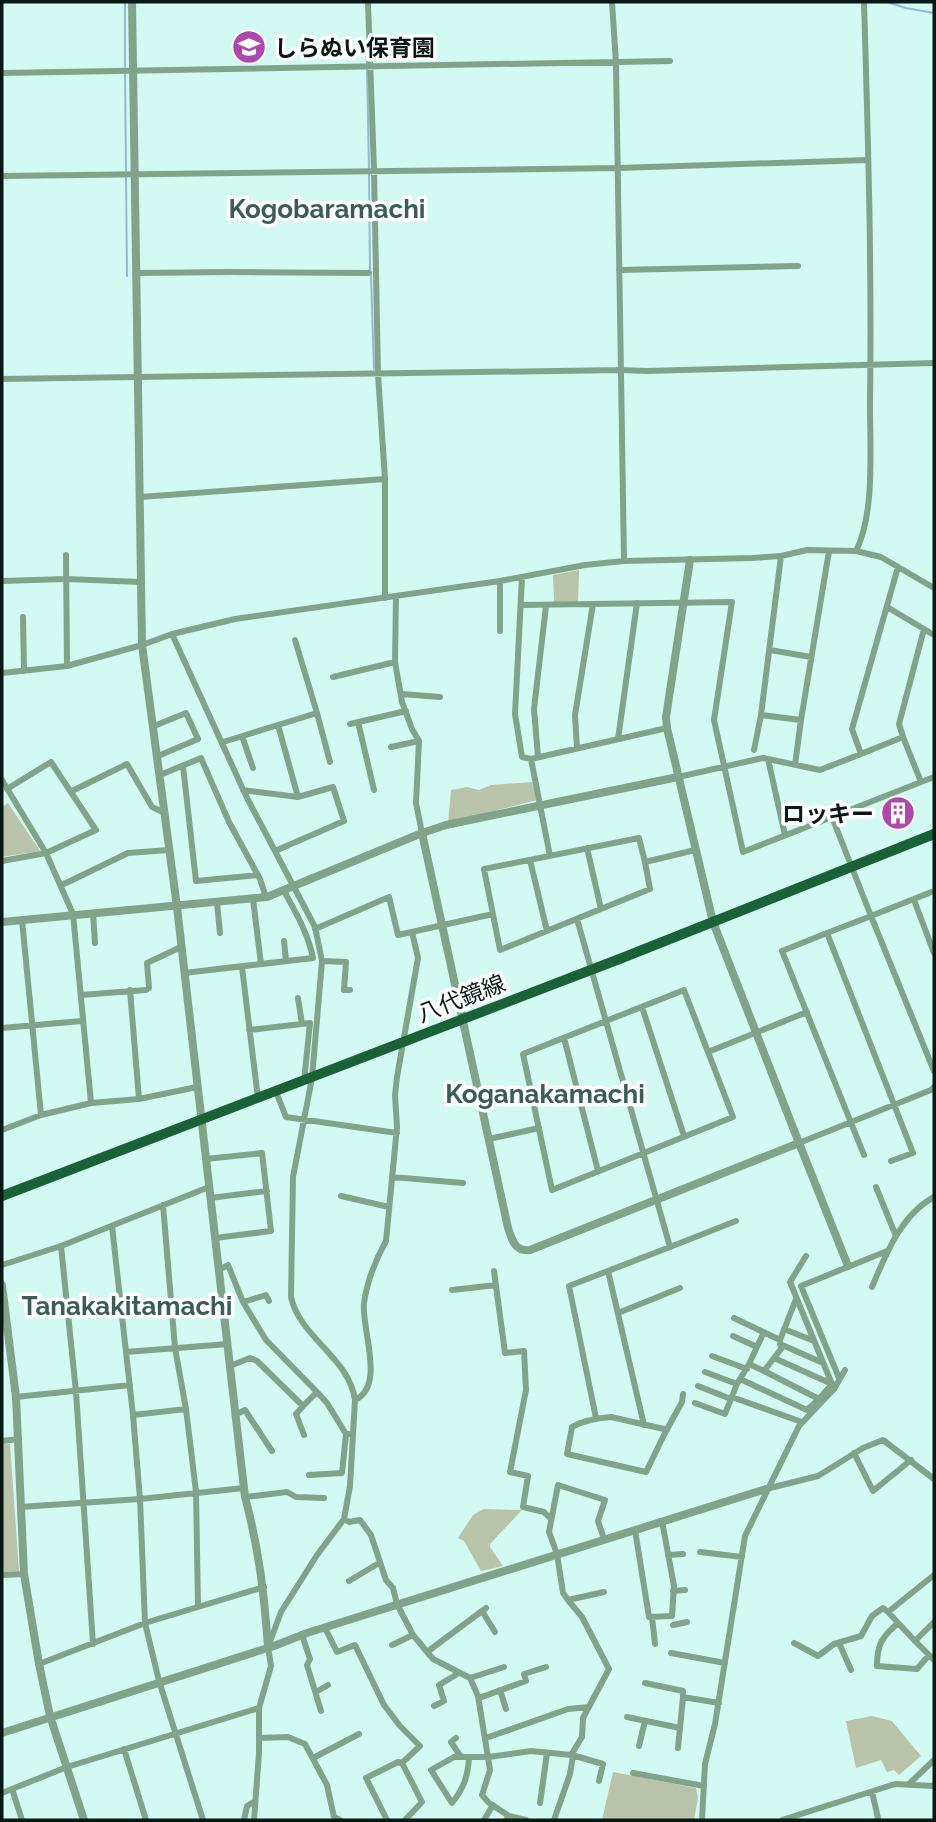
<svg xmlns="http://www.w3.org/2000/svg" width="936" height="1822" font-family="Raleway,'Noto Sans JP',sans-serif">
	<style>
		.green { fill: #b9c3a9 }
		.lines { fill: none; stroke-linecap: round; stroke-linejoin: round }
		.stream { stroke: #94b9d5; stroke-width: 2 }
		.minor { stroke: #81a38a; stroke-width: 6 }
		.tertiary { stroke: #81a38a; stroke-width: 8 }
		.primary { stroke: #1a6137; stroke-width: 10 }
		.labels { text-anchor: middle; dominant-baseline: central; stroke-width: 7; stroke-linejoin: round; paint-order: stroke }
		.poi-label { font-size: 23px; font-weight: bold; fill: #091815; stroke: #fff; text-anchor: start }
		.street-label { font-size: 23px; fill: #091815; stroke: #fff }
		.quarter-label { font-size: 26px; font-weight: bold; fill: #3a5d57; stroke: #fff }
	</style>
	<rect width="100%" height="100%" fill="#d2faf2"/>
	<!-- green -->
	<path class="green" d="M579 570 578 602 554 603 553 575Z
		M532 782 537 800 448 823 451 790 467 787 479 790 491 785Z
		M8 803 40 851 2 857V807Z
		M2 1444H10L19 1571 2 1572Z
		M484 1509 522 1510 490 1544V1547L503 1566 481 1571 464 1541 458 1538 473 1515Z
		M872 1716 892 1721 921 1756 899 1775 894 1770 887 1772 881 1760 856 1768 846 1721Z
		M613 1772 696 1788 698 1798 694 1820H602Z"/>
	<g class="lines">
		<!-- stream -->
		<path class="stream" d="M125 2V67
			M887 2 906 8 934 13
			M366 45 367 64
			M367 69 369 169
			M125 73 126 172
			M369 174 370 270
			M126 178 127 276
			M371 276 374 369"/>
		<!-- minor -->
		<path class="minor" d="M368 2 374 170 378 374 385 479V598
			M612 2 616 63 624 561
			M2 73 670 61
			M2 176 618 168 868 160
			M619 270 798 266
			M138 273 231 272 369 273
			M2 379 621 370 647 371 934 363
			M140 497 385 479
			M856 551C875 514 870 447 870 405 872 270 868 136 864 2
			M66 555 67 666
			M781 556 761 715 801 720 829 551
			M898 567 852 729 861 754 903 737 921 782 934 777
			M522 577 515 714 522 757 531 759
			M2 581 66 579 141 582
			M396 597 395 662 402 702 412 729 419 741 416 803 422 833
			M521 605 732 602 714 720 743 852 832 817
			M887 607 934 635
			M23 617 24 671
			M500 631V581
			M172 634 247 798 315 927 322 961 346 962 344 990H350
			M770 650 811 657
			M2 673 67 666 142 645 172 634 235 619 500 581 585 565 624 561 752 558 781 556 807 550 856 551 881 557 934 588
			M333 677 395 662
			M401 694 440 697
			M317 713 330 762
			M358 722 374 790
			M350 724 406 711
			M154 726 186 713 198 739 158 756
			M242 736 253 768
			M903 737 899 724 924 629
			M618 739 637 603
			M223 742 317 713 295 640
			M391 747 419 741
			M577 748 575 715 593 604
			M754 750 761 715
			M538 757 534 709 546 606
			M768 759 785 835
			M795 765 801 720
			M183 766 196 881 258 875
			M160 775 201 758 229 822 260 879 266 897
			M678 777 763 758 820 770 861 754
			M2 780 46 853 73 914 91 1103
			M921 782 832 817 871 916 934 891
			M243 790 298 797 278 725
			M72 791 127 764 152 807 165 813
			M587 848 601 909
			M275 851 344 821 333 787 298 797
			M550 856 531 759 667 728
			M530 860 547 931
			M2 861 46 853 96 830 51 762 7 789
			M645 862 639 838 484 869 500 950 650 889 645 862 695 850
			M62 885 128 853 169 850
			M253 899 261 964
			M914 900 934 953
			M217 903 220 933
			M93 913 95 943
			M577 919 670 1247 736 1221
			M22 920 41 1115
			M315 929 389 897 398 935 493 914
			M827 933 871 916 934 1071
			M284 941 286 961
			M242 967 258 1099
			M184 973 313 958C308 933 296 913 284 891
			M130 990 139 1099
			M81 995 146 990 149 988 147 963 181 947
			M298 998 302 1024
			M642 1007 684 1136
			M2 1028 82 1021
			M249 1030 310 1023 304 1081
			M564 1038 598 1171
			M708 1052 684 990 523 1054 552 1190 733 1117 708 1052 807 1012
			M276 1092 286 1117 397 1133
			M2 1130 41 1115 91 1103 139 1099 197 1087
			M489 1139 539 1128
			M799 1143 931 1090 934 1087
			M864 1155 782 951 827 933 913 1153 891 1161
			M206 1159 262 1153 271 1231 215 1238
			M392 1177 463 1183
			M876 1187 896 1236
			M341 1196 389 1207
			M210 1198 267 1191
			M163 1205 175 1348 186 1409 196 1492 198 1607
			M112 1226 133 1415 140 1499 145 1623 159 1681 203 1820
			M61 1246 76 1392 93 1644
			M806 1256 790 1282 834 1389
			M2 1265 61 1246 209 1187
			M219 1270 228 1265 243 1302 266 1340 317 1392 303 1406
			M494 1271 505 1353 524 1351 526 1390 510 1472 528 1476 523 1507 544 1512 551 1519
			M608 1271 644 1425
			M872 1287C886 1254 901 1215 934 1197
			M452 1290 496 1285
			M243 1302 266 1295 269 1301
			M618 1313 680 1288
			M734 1318 780 1340 796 1299
			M784 1329 814 1341
			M764 1332 749 1364 764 1371 781 1349 780 1340
			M733 1336 757 1347
			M780 1344 823 1363
			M126 1352 228 1344
			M712 1356 747 1369
			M230 1366 250 1358 257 1361 303 1406 296 1414 304 1435
			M764 1371 819 1399 832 1384 774 1358
			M705 1372 737 1384
			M839 1378 801 1286 887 1251
			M740 1379 807 1410 819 1399
			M698 1386 731 1399
			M317 1392 327 1403 346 1434H349
			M16 1397 130 1385
			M732 1397 799 1421
			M355 1400C386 1386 361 1328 364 1303 367 1282 376 1259 386 1241L397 1127 395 1095 397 1077 418 958 412 932
			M695 1403 725 1414 737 1384 749 1364
			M133 1415 186 1409
			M235 1415 245 1410 272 1451
			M611 1417 664 1429 665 1433 646 1472 567 1454 572 1427C584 1420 598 1418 611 1417Z
			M596 1418 569 1286 670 1247
			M665 1433 682 1402 683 1394
			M2 1441 19 1439
			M854 1453 873 1491 911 1460
			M309 1475 342 1473 346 1434
			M766 1489 818 1476 863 1448 883 1440 934 1479
			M245 1497 287 1492 296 1497 324 1498
			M20 1507 140 1499 244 1488
			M344 1519 349 1522 360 1520 371 1535 386 1580 393 1588 397 1604 413 1635 433 1659 470 1678 478 1696 490 1770 482 1795 489 1803 509 1816 506 1820
			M635 1530 649 1617 672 1616 674 1586 662 1521
			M604 1539 598 1521 605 1500 558 1485 549 1532 557 1554 563 1593 568 1600 604 1592
			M700 1552 742 1557
			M668 1555 683 1554
			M2 1575 24 1574
			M349 1581 379 1563
			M673 1591 685 1590
			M482 1611 495 1632
			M652 1617 655 1644
			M934 1622 915 1641 934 1660
			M898 1623C882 1637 877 1644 877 1666L917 1669 929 1655
			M673 1625 687 1622
			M325 1628 337 1652 355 1645 384 1705 400 1726 420 1746 402 1763 398 1762 366 1778 387 1820
			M302 1635 310 1659 307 1665 321 1711
			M915 1641 888 1612 934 1575
			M794 1643 818 1656 834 1644 861 1636 872 1616 883 1608 888 1612
			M839 1643 851 1670
			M392 1645 413 1635
			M427 1652 486 1608
			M671 1653 725 1663
			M39 1664 145 1623 264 1587
			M470 1678 504 1667
			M645 1683 683 1691V1697L719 1703
			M500 1690 506 1709
			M316 1692 328 1685
			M479 1698 526 1681 524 1674 546 1667
			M434 1706 444 1701 439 1685 459 1673
			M627 1717 680 1728
			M259 1738 288 1737 305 1744 327 1785 334 1817 340 1820
			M456 1738 451 1742 461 1757
			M486 1738 568 1709 589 1707
			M639 1746 645 1721
			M678 1748 683 1697
			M124 1749 146 1820
			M572 1755 603 1764 599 1781
			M469 1757C468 1776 464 1788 452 1803L431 1770 454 1757H489L531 1751 571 1755 582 1737 583 1718 609 1669 582 1617 568 1600
			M313 1758 359 1734
			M402 1763 422 1802 405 1820
			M633 1773 704 1786
			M909 1784 934 1760
			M12 1789 22 1820
			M872 1792 878 1818 877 1820
			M2 1793 67 1767 259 1708
			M540 1803 547 1753
			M509 1816 526 1820
			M244 1820 247 1806 255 1801
			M254 1820 259 1753V1708L271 1666 268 1647 281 1612 317 1555 344 1519 350 1486 355 1400C349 1357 300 1338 291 1297L293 1177 312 1078 322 961
			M484 1820 493 1805
			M554 1820 570 1774 573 1756
			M702 1820 705 1764 715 1724 745 1536 799 1426 834 1389 845 1370
			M782 1820 895 1784 934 1786"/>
		<!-- tertiary -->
		<path class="tertiary" d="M132 2 142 645 177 907 245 1497C259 1550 264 1592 268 1647
			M422 833 508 1228C512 1240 515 1252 530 1250L799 1143 713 922 667 728 666 717 690 560
			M2 922 267 897 422 833 446 825 678 777
			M799 1143 848 1266
			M2 1285 16 1397 24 1574 39 1664 50 1716 84 1820
			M2 1733 274 1646 307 1633 766 1489"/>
		<!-- primary -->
		<path class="primary" d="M2 1196 622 958 934 834"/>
	</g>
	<!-- icons -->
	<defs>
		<g id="school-disc" transform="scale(1.75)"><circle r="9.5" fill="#ac48ae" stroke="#fff"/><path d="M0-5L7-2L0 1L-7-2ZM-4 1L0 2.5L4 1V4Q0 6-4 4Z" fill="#fff"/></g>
		<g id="building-disc" transform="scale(1.75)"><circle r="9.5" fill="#ac48ae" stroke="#fff"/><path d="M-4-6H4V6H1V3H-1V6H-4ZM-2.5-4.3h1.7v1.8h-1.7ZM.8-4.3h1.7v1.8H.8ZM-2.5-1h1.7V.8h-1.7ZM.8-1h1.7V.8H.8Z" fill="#fff"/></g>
	</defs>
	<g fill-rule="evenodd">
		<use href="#school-disc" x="249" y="47"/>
		<use href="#building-disc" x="898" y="813"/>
	</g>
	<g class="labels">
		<!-- poi labels -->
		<g class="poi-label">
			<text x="274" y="47">しらぬい保育園</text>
			<text x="874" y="813" text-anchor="end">ロッキー</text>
		</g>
		<!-- street labels -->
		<g class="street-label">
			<text transform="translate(461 998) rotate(-21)">八代鏡線</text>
		</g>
		<!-- quarter labels -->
		<g class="quarter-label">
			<text x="327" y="209">Kogobaramachi</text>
			<text x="545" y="1094">Koganakamachi</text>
			<text x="127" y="1306">Tanakakitamachi</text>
		</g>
	</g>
	<!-- border -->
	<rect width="936" height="1822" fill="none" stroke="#091815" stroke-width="7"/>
</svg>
